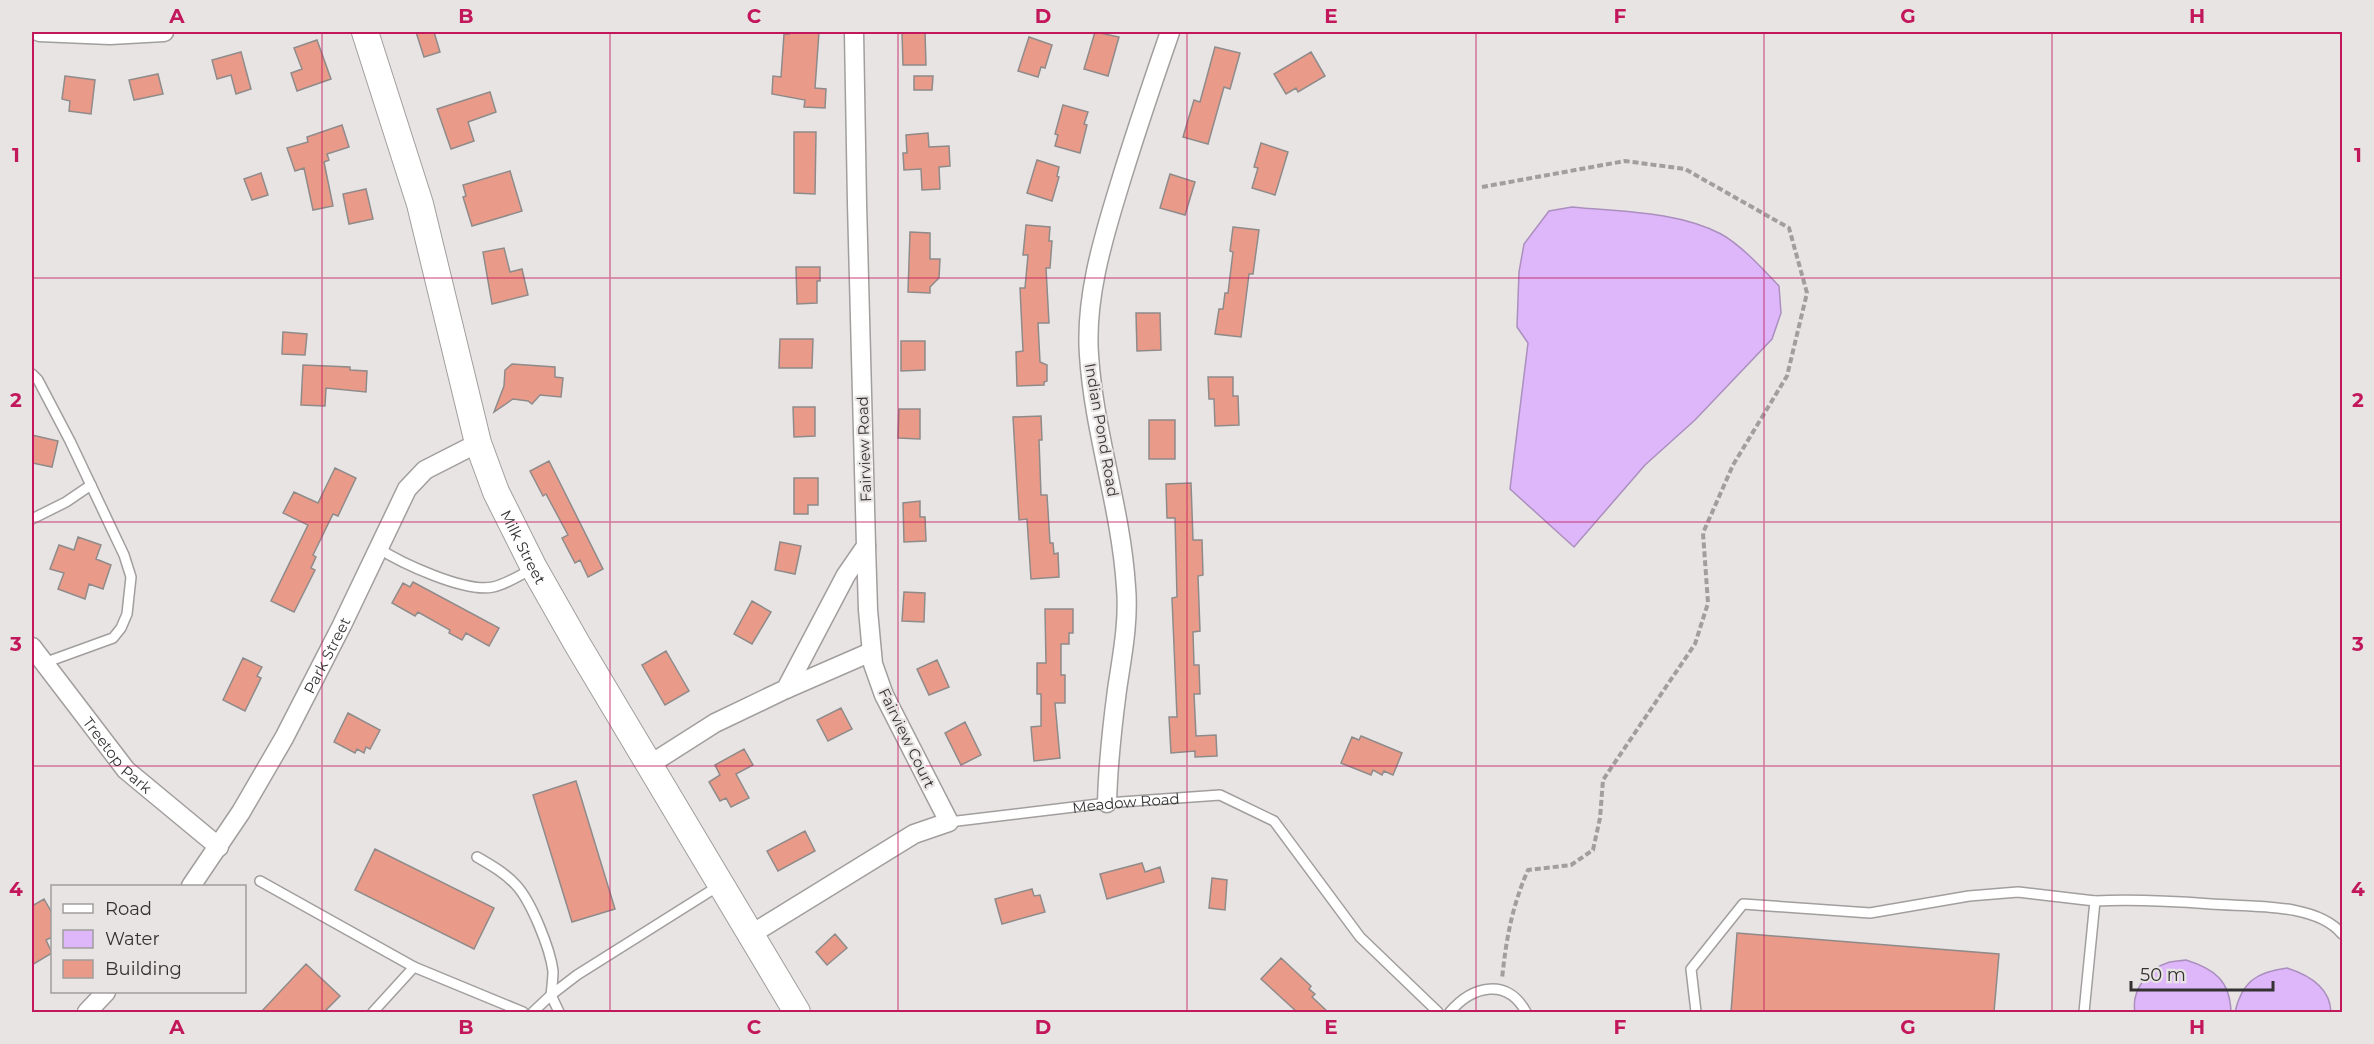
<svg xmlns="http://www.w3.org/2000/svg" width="2374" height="1044" font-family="Montserrat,sans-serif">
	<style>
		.water { fill: #deb7fa; stroke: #ab8fbe; stroke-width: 1.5 }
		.building { fill: #ea9a88; stroke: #8f8b8a; stroke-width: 1.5 }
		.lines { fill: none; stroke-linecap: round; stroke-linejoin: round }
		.service-casing { stroke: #a29e9e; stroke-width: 12 }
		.minor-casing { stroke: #a29e9e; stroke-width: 21 }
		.secondary-casing { stroke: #a29e9e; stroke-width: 28 }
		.path { stroke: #a19e9e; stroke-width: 4; stroke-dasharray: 6 3; stroke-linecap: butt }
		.service { stroke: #fff; stroke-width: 9 }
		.minor { stroke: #fff; stroke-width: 18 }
		.secondary { stroke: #fff; stroke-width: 26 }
		.grid { fill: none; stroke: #c2185b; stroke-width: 1.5; stroke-opacity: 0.55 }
		.labels { text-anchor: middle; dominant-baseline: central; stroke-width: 4.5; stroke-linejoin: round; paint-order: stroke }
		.street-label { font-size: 15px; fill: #343232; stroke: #e8e4e4 }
		.neatline { fill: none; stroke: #c2185b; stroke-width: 2 }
		.grid-label { font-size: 20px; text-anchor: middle; font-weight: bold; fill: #c2185b }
	</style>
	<rect width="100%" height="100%" fill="#e8e4e4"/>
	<!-- water -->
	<path class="water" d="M1572 207C1621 212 1676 211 1721 234 1741 245 1763 269 1779 286L1781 313 1772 339 1695 420 1645 465 1574 547 1510 489 1528 343 1517 327 1519 272 1524 244 1549 211Z
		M2186 960C2215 969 2230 981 2231 1012H2135C2131 992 2147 969 2167 963 2172 961 2180 961 2186 960Z
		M2287 968C2309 975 2330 987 2331 1012H2235C2242 982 2256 972 2287 968Z"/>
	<!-- building -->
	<path class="building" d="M416 32H434L440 52 424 57Z
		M789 32H819L815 88 826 89 825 108 804 107 805 100 772 94 773 76 781 77 784 34H789Z
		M902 32H925L926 65H903Z
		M1095 32 1119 37 1108 76 1084 69Z
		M1029 37 1052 45 1045 68 1041 67 1038 77 1018 71Z
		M317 40 331 79 297 91 291 73 302 69 294 48Z
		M1215 47 1240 53 1230 89 1224 87 1208 144 1183 137 1194 100 1200 102Z
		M241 52 251 89 236 94 231 75 217 79 212 60Z
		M1311 52 1325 76 1298 92 1296 88 1286 94 1274 74Z
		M158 74 163 94 134 100 129 80Z
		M65 76 95 80 91 114 69 111 70 101 62 99Z
		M914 76H933L932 90H914Z
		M490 92 496 112 468 122 474 141 451 149 437 109Z
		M1063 105 1088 112 1084 124 1087 125 1080 153 1055 146 1058 135 1055 134Z
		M342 125 349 147 327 154 329 160 324 162 333 206 313 210 304 168 295 171 287 148 308 142 307 137Z
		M794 132H816L815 194 794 193Z
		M928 133 929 147 949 146 950 166 939 167 940 189 922 190 921 169 904 170 903 153H907L906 135Z
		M1261 143 1288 152 1275 195 1252 188 1258 168 1254 167Z
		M1037 160 1059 167 1057 176 1059 177 1052 201 1027 193Z
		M510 171 522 211 472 226 463 197 466 196 463 185Z
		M261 173 268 195 252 200 244 179Z
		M1170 174 1195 182 1185 215 1160 208Z
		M366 189 373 219 349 224 343 194Z
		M1026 225 1050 227 1049 241H1052L1050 268H1046L1049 323H1038L1040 362 1047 365V381L1044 382V385L1017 386 1016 352 1023 351 1020 288H1025L1028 255H1023Z
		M1233 227 1259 230 1253 274H1249L1241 337 1215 334 1219 309H1223L1225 293H1228L1233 252 1230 251Z
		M910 232 930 233V259H940L939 278 930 287V293L908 292Z
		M504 248 510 272 522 269 528 295 492 304 483 252Z
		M796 267H820V281H817V303L797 304Z
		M1136 313H1160L1161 350 1137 351Z
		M283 332 307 334 305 355 282 354Z
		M780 339H813L812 368H779Z
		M901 341H925V370L901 371Z
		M512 364 555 367V377L563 378 561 397 540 395 532 404 528 401 513 399 494 412 504 386 505 370Z
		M303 365 350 367V370L367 371 366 392 326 388 325 406 301 405Z
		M1208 377H1233V396H1238L1239 425 1215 426 1214 399H1209Z
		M793 407H815V436L794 437Z
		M899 409H920V439L898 438Z
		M1041 416 1042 440H1039L1041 495H1047L1050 543H1053L1054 554 1058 553 1059 577 1031 579 1027 519 1019 520 1013 417Z
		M1149 420H1175V459H1149Z
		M32 435 58 441 52 467 32 463Z
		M549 461 603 569 588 577 580 560 575 563 562 538 568 535 546 494 543 496 530 471Z
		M335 468 356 478 338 516 333 514 313 555 316 557 311 568 315 570 294 612 271 601 308 525 283 513 294 492 318 503Z
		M794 478H818V505H808V514H794Z
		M1191 483 1193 540H1202L1203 575 1198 576 1200 631 1193 632 1194 665H1199L1200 694H1194L1196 736 1216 735 1217 756 1195 757V751L1171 753 1169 717H1177L1172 598 1177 597 1175 518H1167L1166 484Z
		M920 501V517H925L926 541 904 542 903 503Z
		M78 537 101 545 96 559 111 565 103 589 89 584 85 599 58 589 64 573 50 569 59 545 74 550Z
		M780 542 801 546 795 574 775 570Z
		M413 582 499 628 489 646 466 633 462 640 449 633 450 630 418 612 415 616 392 603 403 583 410 587Z
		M904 592 925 593 924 622 902 621Z
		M752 601 771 612 752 644 734 634Z
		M1045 609H1073V633H1069V644H1061V675H1065V703H1055L1060 758 1034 761 1031 727 1041 726V694H1037V663H1046Z
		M666 651 689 691 665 705 642 665Z
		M243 658 262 667 257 676 261 678 245 711 223 700Z
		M937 660 949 687 929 695 917 669Z
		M841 708 852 729 828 741 817 720Z
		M348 713 380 730 370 749 366 747 364 753 357 749 355 753 334 742Z
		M965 722 981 755 961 765 945 733Z
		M1361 736 1402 753 1393 775 1384 771 1382 775 1373 770 1371 775 1341 763 1352 737 1359 740Z
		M744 749 753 765 736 774 749 798 731 807 726 798 720 801 709 782 720 775 715 765Z
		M576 781 615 909 572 922 533 795Z
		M805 831 815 851 778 871 767 851Z
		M375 849 494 908 474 949 355 890Z
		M1142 863 1145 872 1160 867 1164 882 1107 899 1100 874Z
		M1212 878 1227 880 1225 910 1209 908Z
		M1032 889 1034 896 1040 895 1045 912 1002 924 995 899Z
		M44 899 52 913V937L46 940 52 953 32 965V906Z
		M1737 933 1999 954 1994 1012H1731Z
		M835 934 847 948 827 965 816 952Z
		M1281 958 1311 986 1309 989 1315 994 1312 997 1328 1012H1297L1261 979Z
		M306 964 340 996 324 1012H261Z"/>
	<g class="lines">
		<!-- service casing -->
		<g class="service-casing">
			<g id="service">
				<path d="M32 374 38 380 70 441 124 555 131 577 127 614 121 628 113 638 44 663"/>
				<path d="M32 519 66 502 91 485"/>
				<path d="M378 548C401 563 465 593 493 587 507 584 520 575 532 569"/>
				<path id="s1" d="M949 822 1107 803 1220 795 1274 821 1360 937 1438 1012"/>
				<path d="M477 857C491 865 505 873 516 885 531 901 550 948 553 971 553 979 552 987 551 995L577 975 720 885"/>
				<path d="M260 881 414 967 523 1012"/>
				<path d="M2095 901C2134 899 2171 901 2211 904 2248 907 2316 902 2342 934"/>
				<path d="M373 1012 414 967"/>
				<path d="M533 1012 551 995 559 1012"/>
				<path d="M1450 1012C1472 986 1507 977 1526 1012"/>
				<path d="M1696 1012 1691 969 1743 904 1870 913 1969 896 2018 892 2095 901 2084 1012"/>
			</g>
		</g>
		<!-- minor casing -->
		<g class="minor-casing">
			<g id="minor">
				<path d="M39 32 110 35 164 32"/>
				<path id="s2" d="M32 647 126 770 219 847"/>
				<path d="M786 689 871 652"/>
				<path d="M649 765 715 723 786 689 846 575 866 546 857 203 854 32"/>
				<path d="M1107 803C1108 765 1112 728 1117 690 1122 656 1129 622 1126 587 1121 508 1094 433 1089 355 1085 300 1102 242 1118 190 1134 137 1152 84 1170 32"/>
				<path id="s3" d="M191 886 241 812 284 738 342 625 407 489 425 470 478 443"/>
				<path d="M750 935 914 834 949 822 884 695 873 664 868 610 866 546"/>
				<path d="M87 1012 106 992"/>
			</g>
		</g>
		<!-- secondary casing -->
		<g class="secondary-casing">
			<g id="secondary">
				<path id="s4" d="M365 32 420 204 478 443 496 492 534 568 576 642 797 1012"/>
			</g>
		</g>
		<!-- path -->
		<path class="path" d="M1482 187 1625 161 1685 169 1789 228 1807 293 1787 376 1733 465 1703 533 1708 603 1695 644 1603 780 1600 818 1593 850 1571 865 1528 870C1512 906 1506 940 1502 979"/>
		<!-- service -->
		<use href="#service" class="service"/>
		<!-- minor -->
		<use href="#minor" class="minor"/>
		<!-- secondary -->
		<use href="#secondary" class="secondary"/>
	</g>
	<!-- grid -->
	<path class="grid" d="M322 32V1012M610 32V1012M898 32V1012M1187 32V1012M1476 32V1012M1764 32V1012M2052 32V1012M32 278H2342M32 522H2342M32 766H2342"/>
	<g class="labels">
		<!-- street labels -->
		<g class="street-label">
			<text transform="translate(1102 430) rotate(80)">Indian Pond Road</text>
			<text transform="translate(864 449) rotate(-92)">Fairview Road</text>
			<text stroke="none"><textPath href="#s4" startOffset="540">Milk Street</textPath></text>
			<text stroke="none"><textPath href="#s3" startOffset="268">Park Street</textPath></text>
			<text transform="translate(907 738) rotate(64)">Fairview Court</text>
			<text stroke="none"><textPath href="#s2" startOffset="138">Treetop Park</textPath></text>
			<text stroke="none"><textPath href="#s1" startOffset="178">Meadow Road</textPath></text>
		</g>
	</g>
	<!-- border -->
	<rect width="2374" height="1044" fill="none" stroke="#e8e4e4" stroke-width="66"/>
	<!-- legend -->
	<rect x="51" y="885" width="195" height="108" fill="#e8e4e4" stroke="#a09d9d" stroke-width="1.5"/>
	<rect x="63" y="904" width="30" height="9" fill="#ffffff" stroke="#a09d9d" stroke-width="1.5"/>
	<text x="105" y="915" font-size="18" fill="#343232">Road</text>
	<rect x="63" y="930" width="30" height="18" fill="#deb7fa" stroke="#a09d9d" stroke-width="1.5"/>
	<text x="105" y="945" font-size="18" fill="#343232">Water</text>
	<rect x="63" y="960" width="30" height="18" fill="#ea9a88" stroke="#a09d9d" stroke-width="1.5"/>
	<text x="105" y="975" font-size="18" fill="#343232">Building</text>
	<!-- scale -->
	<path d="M2131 981v9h142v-9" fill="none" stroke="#343232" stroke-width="3"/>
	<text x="2140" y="981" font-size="18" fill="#343232" stroke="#e8e4e4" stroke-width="4.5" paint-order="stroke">50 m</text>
	<rect x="33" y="33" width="2308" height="978" class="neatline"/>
	<g class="grid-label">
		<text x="177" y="23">A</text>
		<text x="466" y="23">B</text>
		<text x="754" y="23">C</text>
		<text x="1043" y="23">D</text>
		<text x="1331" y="23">E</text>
		<text x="1620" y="23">F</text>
		<text x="1908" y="23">G</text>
		<text x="2197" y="23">H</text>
		<text x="16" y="162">1</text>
		<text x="2358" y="162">1</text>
		<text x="16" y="407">2</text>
		<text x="2358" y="407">2</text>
		<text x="16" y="651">3</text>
		<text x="2358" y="651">3</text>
		<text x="16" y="896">4</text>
		<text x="2358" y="896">4</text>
		<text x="177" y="1034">A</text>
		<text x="466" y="1034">B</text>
		<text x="754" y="1034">C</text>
		<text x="1043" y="1034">D</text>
		<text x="1331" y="1034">E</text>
		<text x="1620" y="1034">F</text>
		<text x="1908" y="1034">G</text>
		<text x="2197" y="1034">H</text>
	</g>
</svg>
